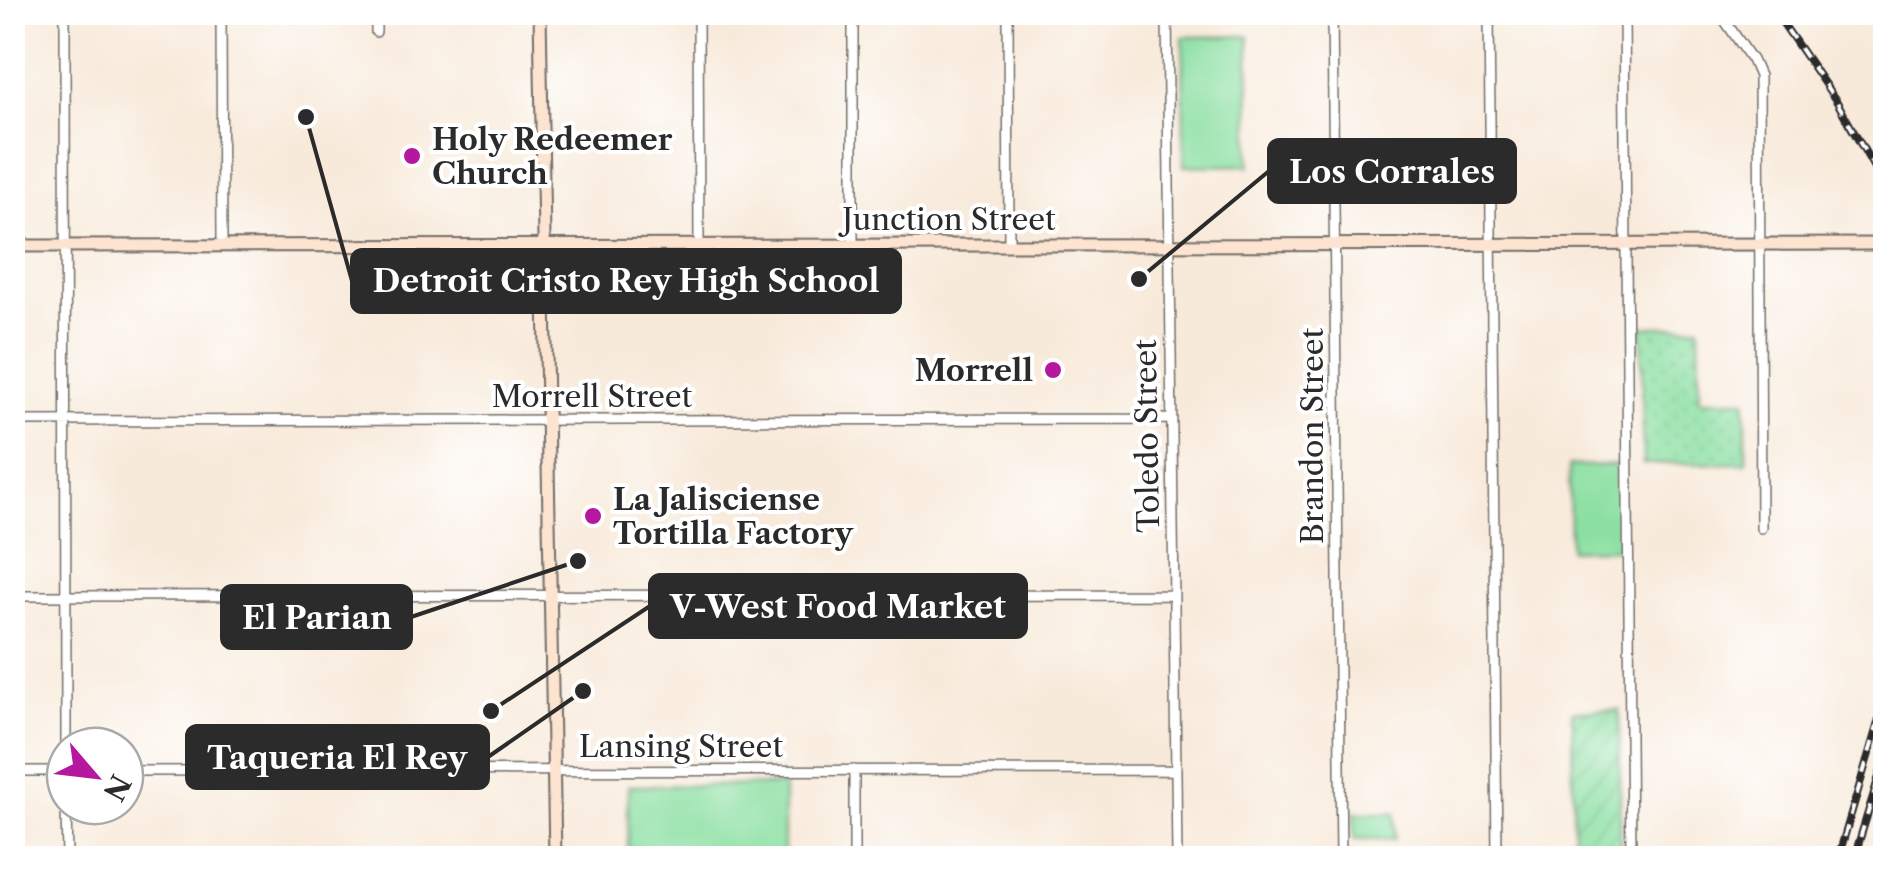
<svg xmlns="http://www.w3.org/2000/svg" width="1898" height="871" font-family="'Libre Caslon Text',serif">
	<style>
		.grass { fill: #8adfa1; stroke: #5a8566; stroke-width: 2.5 }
		.park { fill: url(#park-dots); stroke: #5a8566; stroke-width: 2.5 }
		.garden { fill: url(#garden-furrows); stroke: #5a8566; stroke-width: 2.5 }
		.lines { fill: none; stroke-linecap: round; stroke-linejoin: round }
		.street-casing { stroke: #736e68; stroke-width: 12 }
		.secondary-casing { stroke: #736e68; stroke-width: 15 }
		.street { stroke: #fff; stroke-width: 9 }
		.secondary { stroke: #fde4d1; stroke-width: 11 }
		.rail-casing { stroke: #2b2b2b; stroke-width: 8 }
		.rail { stroke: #fff; stroke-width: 4; stroke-dasharray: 11; stroke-linecap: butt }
		.poi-dot { fill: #b5179e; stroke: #fff; stroke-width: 4 }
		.labels { text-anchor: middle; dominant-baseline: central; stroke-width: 8; stroke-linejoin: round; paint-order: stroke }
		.poi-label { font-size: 30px; font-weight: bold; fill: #2b2b2b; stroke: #fff; text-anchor: start }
		.street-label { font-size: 30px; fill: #2b2b2b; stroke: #fff }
		.leader { fill: none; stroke: #2b2b2b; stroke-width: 4 }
		.callout-dot { fill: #2b2b2b; stroke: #fff; stroke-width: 4 }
		.callout { fill: #2b2b2b; stroke: #2b2b2b; stroke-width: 4 }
		.callout-label { font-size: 32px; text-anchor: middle; font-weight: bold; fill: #fff }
	</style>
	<defs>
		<pattern id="park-dots" width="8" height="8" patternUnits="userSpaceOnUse" patternTransform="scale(2.5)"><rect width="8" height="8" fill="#8adfa1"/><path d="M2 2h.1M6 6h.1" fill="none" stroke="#77c08b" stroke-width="1.8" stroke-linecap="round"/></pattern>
		<pattern id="garden-furrows" width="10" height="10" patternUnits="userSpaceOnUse" patternTransform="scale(2.5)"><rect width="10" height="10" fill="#8adfa1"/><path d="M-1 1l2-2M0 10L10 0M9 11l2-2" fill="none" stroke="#77c08b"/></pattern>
	</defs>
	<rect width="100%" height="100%" fill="#fff"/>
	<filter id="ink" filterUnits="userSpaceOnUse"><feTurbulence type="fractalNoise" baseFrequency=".01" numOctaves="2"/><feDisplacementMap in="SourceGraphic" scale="20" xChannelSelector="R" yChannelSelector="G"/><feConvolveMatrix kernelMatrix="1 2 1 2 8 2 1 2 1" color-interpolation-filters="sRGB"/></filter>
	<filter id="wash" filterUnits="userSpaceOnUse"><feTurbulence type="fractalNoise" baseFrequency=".0048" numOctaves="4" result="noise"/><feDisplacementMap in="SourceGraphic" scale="40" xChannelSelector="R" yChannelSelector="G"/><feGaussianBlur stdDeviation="2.25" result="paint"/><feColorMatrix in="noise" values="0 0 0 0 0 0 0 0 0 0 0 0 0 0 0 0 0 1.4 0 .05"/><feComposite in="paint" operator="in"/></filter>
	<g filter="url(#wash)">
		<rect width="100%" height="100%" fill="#f8eada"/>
		<!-- grass -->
		<path class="grass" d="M1249 36 1250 165 1184 166 1183 37Z
			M1619 465 1620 549 1570 550 1569 466Z
			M784 785V857L653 858 652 850H628V786Z
			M1354 813H1395V839H1354Z"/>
		<!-- park -->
		<path class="park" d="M1699 326 1700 400H1746V463L1643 464 1642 327Z"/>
		<!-- garden -->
		<path class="garden" d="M1619 710 1621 858H1574L1572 711Z"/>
	</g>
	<g filter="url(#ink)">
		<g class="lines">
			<!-- street casing -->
			<g class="street-casing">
				<path id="street" d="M65 12 66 746
					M221 12 222 246
					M376 12V32
					M698 12 699 245
					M1008 12 1009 244
					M1167 12 1177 858
					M1332 12 1341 858
					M1489 12 1497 858
					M1624 12 1631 858
					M1719 12 1752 60 1759 76 1761 528
					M1885 12 1886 14
					M853 245V12
					M12 421 1172 419
					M12 596 1174 595
					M854 770V858
					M12 771H65
					M125 771 1176 770
					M66 806 67 858"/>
			</g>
			<!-- secondary casing -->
			<g class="secondary-casing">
				<path id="secondary" d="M540 12 555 858
					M12 246 1886 244"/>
			</g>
			<!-- street -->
			<use href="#street" class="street"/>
			<!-- secondary -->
			<use href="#secondary" class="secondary"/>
			<!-- rail casing -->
			<g class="rail-casing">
				<path id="rail" d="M1775 12 1837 102 1886 189
					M1838 858 1886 696
					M1854 858 1886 754"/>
			</g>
			<!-- rail -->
			<use href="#rail" class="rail"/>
		</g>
	</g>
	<!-- markers -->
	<g class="poi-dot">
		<circle cx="412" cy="156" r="10"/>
		<circle cx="1053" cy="370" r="10"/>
		<circle cx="593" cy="516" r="10"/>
	</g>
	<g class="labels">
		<!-- poi labels -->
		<g class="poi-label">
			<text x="432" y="139">Holy Redeemer<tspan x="432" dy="34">Church</tspan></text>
			<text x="1033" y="370" text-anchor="end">Morrell</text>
			<text x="613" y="499">La Jalisciense<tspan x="613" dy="34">Tortilla Factory</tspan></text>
		</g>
		<!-- street labels -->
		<g class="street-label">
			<text x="949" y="219">Junction Street</text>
			<text x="592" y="396">Morrell Street</text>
			<text transform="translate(1147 436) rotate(-91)">Toledo Street</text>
			<text transform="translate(1312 436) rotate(-90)">Brandon Street</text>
			<text x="681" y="746">Lansing Street</text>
		</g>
	</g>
	<!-- callouts -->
	<path class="leader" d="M1139 279L1269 171M306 117L352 281M491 711L650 606M578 561L411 617M583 691L488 757"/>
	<g class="callout-dot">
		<circle cx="1139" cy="279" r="10"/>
		<circle cx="306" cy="117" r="10"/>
		<circle cx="491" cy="711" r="10"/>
		<circle cx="578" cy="561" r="10"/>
		<circle cx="583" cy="691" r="10"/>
	</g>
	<g class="callout">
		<rect x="1269" y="140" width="246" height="62" rx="10"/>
		<rect x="352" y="250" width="548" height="62" rx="10"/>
		<rect x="650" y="575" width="376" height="62" rx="10"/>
		<rect x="222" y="586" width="189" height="62" rx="10"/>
		<rect x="187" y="726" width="301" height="62" rx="10"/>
	</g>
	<g class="callout-label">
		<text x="1392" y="183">Los Corrales</text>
		<text x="626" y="292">Detroit Cristo Rey High School</text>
		<text x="838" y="618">V-West Food Market</text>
		<text x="317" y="629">El Parian</text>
		<text x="337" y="769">Taqueria El Rey</text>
	</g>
	<!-- margin -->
	<rect width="1898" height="871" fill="none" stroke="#fff" stroke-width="50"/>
	<!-- north arrow -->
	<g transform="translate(95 776) rotate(118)"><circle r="48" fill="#ffffff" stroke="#aaaaaa" stroke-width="2.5"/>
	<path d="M0-8L18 38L0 25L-18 38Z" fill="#b5179e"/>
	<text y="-15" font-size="28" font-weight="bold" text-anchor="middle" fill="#2b2b2b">N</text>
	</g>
</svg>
